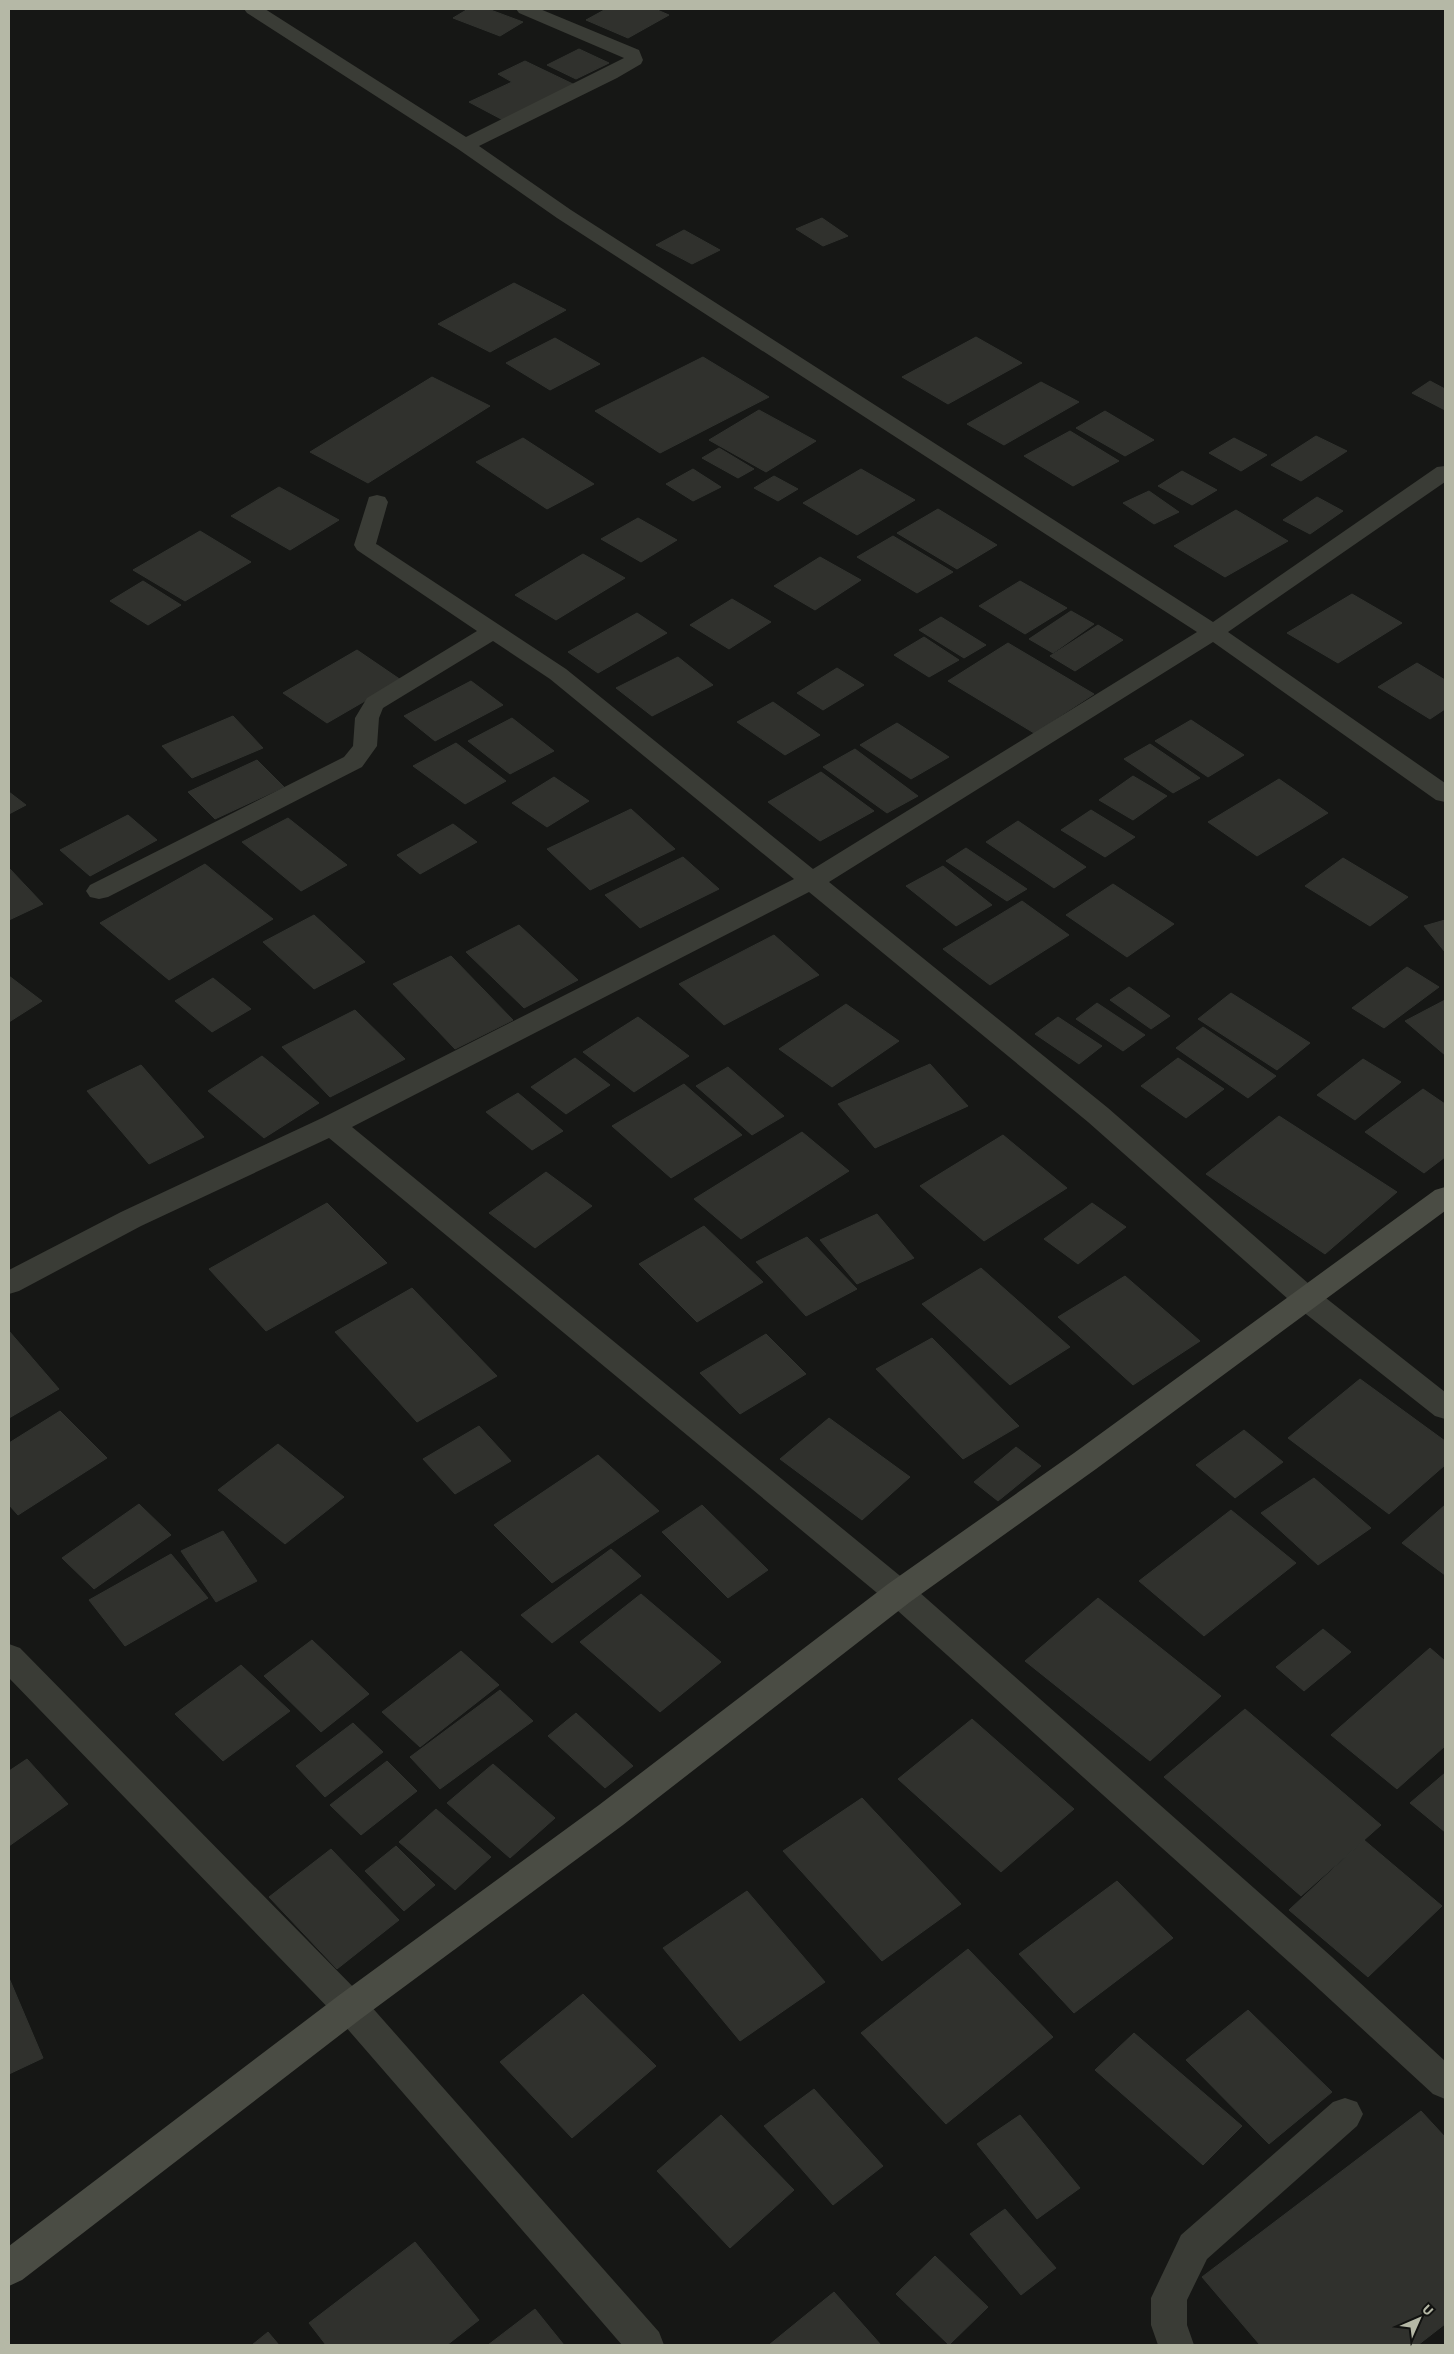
<svg xmlns="http://www.w3.org/2000/svg" width="1454" height="2354" font-family="'Source Sans 3',sans-serif">
	<style>
		.building { fill: #30312d; stroke: #31332f }
		.lines { fill: none; stroke-linecap: round; stroke-linejoin: round }
		.service { fill: #3a3c36; fill-rule: evenodd }
		.minor { fill: #3a3c36; fill-rule: evenodd }
		.secondary { fill: #4a4c44; fill-rule: evenodd }
	</style>
	<rect width="100%" height="100%" fill="#161715"/>
	<!-- building -->
	<path class="building" d="M468 9H488L523 22 500 36 453 18Z
		M606 9H655L669 15 628 38 586 20Z
		M579 49 609 63 576 79 547 65Z
		M525 61 575 85 503 120 469 102 512 82 498 74Z
		M822 218 848 236 823 246 796 229Z
		M684 230 720 250 692 264 656 245Z
		M514 283 566 310 490 352 438 324Z
		M976 337 1022 363 948 404 902 377Z
		M555 338 600 364 550 390 506 363Z
		M703 357 769 397 660 453 595 411Z
		M432 377 490 406 368 483 310 452Z
		M1430 381 1445 389V410L1412 393Z
		M1041 382 1079 402 1004 445 967 424Z
		M759 410 816 441 766 472 709 440Z
		M1105 411 1154 440 1125 456 1076 428Z
		M1070 431 1119 461 1073 486 1024 456Z
		M1316 436 1347 451 1301 481 1271 465Z
		M523 438 594 484 547 509 476 462Z
		M1234 438 1267 455 1241 471 1209 453Z
		M719 448 754 469 738 478 702 458Z
		M693 469 721 487 693 501 666 484Z
		M861 469 915 500 857 535 803 503Z
		M1182 471 1217 490 1192 505 1158 486Z
		M774 476 798 489 778 501 754 488Z
		M279 487 339 520 290 550 231 516Z
		M1149 491 1179 512 1154 524 1123 503Z
		M1317 497 1343 511 1310 534 1283 520Z
		M938 509 997 545 957 569 897 533Z
		M1236 510 1288 541 1225 577 1174 546Z
		M638 518 677 540 641 562 601 539Z
		M200 531 251 562 185 601 133 570Z
		M893 536 953 572 917 593 857 557Z
		M583 554 625 578 556 620 515 595Z
		M820 557 861 580 815 610 774 586Z
		M143 581 181 605 148 625 110 601Z
		M1020 581 1067 608 1025 634 979 606Z
		M1352 594 1402 623 1338 663 1287 633Z
		M732 599 771 622 729 649 690 625Z
		M1071 611 1094 624 1053 653 1029 639Z
		M637 613 667 633 598 673 568 652Z
		M941 617 986 645 964 658 919 630Z
		M1098 625 1123 640 1075 671 1050 656Z
		M924 637 959 660 929 677 894 655Z
		M1008 643 1094 694 1034 733 948 681Z
		M357 650 401 680 327 723 283 693Z
		M678 657 713 685 652 716 616 688Z
		M1417 663 1445 680V709L1430 719 1378 687Z
		M837 668 864 685 823 710 797 693Z
		M471 681 503 705 435 741 404 716Z
		M773 702 820 735 785 755 737 722Z
		M233 716 263 748 192 778 162 746Z
		M512 718 554 751 510 774 468 741Z
		M1191 720 1244 755 1208 777 1155 741Z
		M897 723 949 757 911 779 860 745Z
		M456 743 506 781 465 804 413 766Z
		M1150 744 1200 778 1173 793 1124 759Z
		M855 749 918 796 887 813 823 767Z
		M257 760 284 787 215 819 188 792Z
		M821 772 874 811 820 841 768 802Z
		M1133 776 1167 796 1133 820 1099 800Z
		M554 777 589 801 547 827 512 803Z
		M1279 779 1328 813 1257 856 1208 822Z
		M9 792 26 805 9 814Z
		M631 809 675 849 590 890 547 849Z
		M1091 810 1135 837 1105 857 1061 830Z
		M128 815 157 840 90 876 60 850Z
		M288 818 347 865 301 891 242 842Z
		M1018 821 1086 867 1054 888 986 842Z
		M453 824 477 842 420 874 397 855Z
		M966 848 1027 889 1007 901 946 861Z
		M683 857 719 889 640 928 605 895Z
		M1343 858 1408 897 1370 926 1305 886Z
		M205 864 273 919 169 980 100 923Z
		M943 866 992 905 956 926 906 886Z
		M9 868 43 904 9 920Z
		M1113 884 1174 924 1127 957 1066 915Z
		M1022 901 1069 935 990 985 943 949Z
		M314 915 365 962 314 989 263 942Z
		M1445 920V952L1424 926Z
		M519 925 578 980 524 1008 466 952Z
		M774 935 819 975 724 1025 679 984Z
		M451 956 513 1020 455 1049 393 984Z
		M1407 967 1439 987 1384 1028 1352 1008Z
		M9 976 42 1001 9 1022Z
		M213 978 251 1009 212 1032 175 1001Z
		M1129 987 1170 1016 1151 1029 1110 1000Z
		M1231 993 1310 1043 1277 1070 1198 1019Z
		M1445 1000V1055L1405 1021Z
		M1097 1003 1145 1035 1123 1051 1076 1019Z
		M846 1004 899 1041 832 1087 779 1049Z
		M355 1010 405 1059 330 1097 282 1047Z
		M638 1017 689 1056 634 1092 583 1052Z
		M1058 1017 1102 1046 1079 1064 1035 1034Z
		M1203 1027 1276 1076 1248 1098 1176 1048Z
		M262 1056 319 1103 264 1138 208 1091Z
		M575 1058 610 1085 566 1114 531 1087Z
		M1178 1058 1224 1089 1186 1118 1141 1086Z
		M1363 1059 1401 1082 1355 1120 1317 1095Z
		M930 1064 968 1106 875 1148 838 1104Z
		M141 1065 204 1137 149 1164 87 1091Z
		M728 1067 784 1116 752 1135 696 1086Z
		M684 1084 742 1135 671 1178 612 1126Z
		M1423 1089 1445 1104V1157L1424 1173 1365 1132Z
		M518 1093 563 1131 532 1150 486 1112Z
		M1279 1116 1397 1192 1325 1254 1206 1174Z
		M802 1132 849 1171 741 1239 694 1199Z
		M1003 1135 1067 1188 984 1241 920 1186Z
		M546 1172 592 1206 535 1248 489 1213Z
		M327 1203 387 1263 266 1331 209 1269Z
		M1092 1203 1126 1227 1078 1264 1044 1239Z
		M877 1214 914 1258 857 1284 820 1240Z
		M704 1226 763 1282 697 1322 639 1264Z
		M807 1237 857 1289 806 1316 756 1262Z
		M981 1268 1070 1347 1010 1385 922 1304Z
		M1125 1276 1200 1341 1133 1385 1058 1317Z
		M412 1288 497 1376 417 1422 335 1332Z
		M9 1331 59 1389 9 1418Z
		M766 1334 806 1374 740 1414 700 1373Z
		M932 1338 1019 1426 963 1459 876 1369Z
		M1360 1379 1445 1441V1465L1389 1514 1288 1438Z
		M60 1411 107 1458 18 1515 9 1505V1443Z
		M829 1418 910 1477 862 1520 780 1459Z
		M479 1426 511 1461 455 1494 423 1459Z
		M1244 1430 1283 1462 1235 1498 1196 1465Z
		M278 1444 344 1497 285 1544 218 1490Z
		M1016 1447 1041 1466 998 1501 974 1482Z
		M598 1455 659 1511 552 1583 494 1525Z
		M1314 1478 1371 1528 1318 1565 1261 1513Z
		M139 1504 171 1535 94 1589 62 1558Z
		M702 1505 768 1570 728 1598 662 1532Z
		M1445 1505V1575L1402 1543Z
		M1231 1510 1296 1563 1204 1636 1139 1581Z
		M223 1531 257 1581 216 1602 181 1551Z
		M611 1549 641 1576 552 1643 521 1615Z
		M171 1554 208 1598 125 1646 89 1600Z
		M641 1594 721 1662 660 1712 580 1642Z
		M1098 1598 1221 1696 1150 1761 1025 1661Z
		M1323 1629 1351 1652 1304 1691 1276 1667Z
		M312 1640 369 1694 321 1732 264 1676Z
		M1430 1648 1445 1661V1746L1397 1789 1331 1735Z
		M461 1651 499 1685 420 1747 382 1712Z
		M241 1665 290 1711 223 1761 175 1714Z
		M500 1690 533 1721 440 1789 410 1757Z
		M1245 1709 1381 1825 1301 1896 1164 1777Z
		M576 1713 633 1766 605 1788 548 1736Z
		M972 1719 1074 1809 1001 1872 898 1779Z
		M353 1723 383 1752 325 1797 296 1766Z
		M27 1759 68 1804 9 1846V1771Z
		M387 1761 417 1791 361 1835 330 1805Z
		M493 1764 555 1818 510 1858 447 1803Z
		M1445 1773V1832L1410 1803Z
		M862 1798 961 1904 882 1961 783 1851Z
		M436 1809 491 1857 455 1890 399 1842Z
		M1364 1840 1442 1906 1368 1977 1289 1910Z
		M396 1846 435 1885 404 1911 365 1871Z
		M331 1849 399 1920 337 1969 269 1897Z
		M1117 1881 1173 1938 1074 2013 1019 1954Z
		M747 1891 825 1982 740 2041 663 1948Z
		M968 1949 1053 2037 946 2124 861 2033Z
		M9 1978 43 2058 9 2074Z
		M583 1994 656 2066 572 2138 500 2062Z
		M1248 2010 1332 2092 1269 2144 1186 2060Z
		M1134 2033 1242 2126 1203 2165 1095 2070Z
		M814 2089 883 2166 833 2205 764 2126Z
		M1421 2111 1445 2137V2324L1418 2345H1260L1202 2277Z
		M721 2115 794 2190 730 2248 657 2171Z
		M1020 2115 1080 2188 1037 2219 977 2144Z
		M1005 2209 1056 2268 1021 2295 970 2234Z
		M415 2242 479 2320 447 2345H326L309 2323Z
		M935 2256 988 2307 949 2345 896 2294Z
		M834 2292 881 2345H769Z
		M535 2309 564 2345H488Z
		M268 2332 279 2345H252Z"/>
	<g class="lines">
		<!-- service -->
		<path class="service" d="M1345 2098 1357 2102 1363 2114 1357 2126 1207 2259 1187 2300V2325L1194 2345H1158L1151 2325V2298L1181 2235 1333 2102Z"/>
		<!-- minor -->
		<path class="minor" d="M244 9H265L466 137 624 58 519 13 516 9H540L639 50 643 60 641 64 617 78 479 146 571 210 1213 622 1437 467 1445 466V482L1228 632 1445 783V802L1436 800 1213 642 829 882 1108 1108 1317 1291 1445 1392V1419L1435 1416 1297 1307 1088 1122 809 892 352 1127 910 1584 1332 1957 1445 2061V2099L1433 2094 1308 1979 888 1602 329 1138 141 1226 19 1291 9 1294V1270L121 1212 322 1118 794 879 550 679 493 641 383 708 379 718 377 746 362 767 108 897 99 899 90 897 86 891 90 885 344 757 353 746 355 718 367 698 477 631 357 550 354 545 369 497 377 495 385 497 388 502 376 544 378 545 566 669 813 869 1197 632 557 218 458 149 247 13Z
			M9 1644 20 1648 362 1996 659 2332 664 2345H622L338 2018 9 1678Z"/>
		<!-- secondary -->
		<path class="secondary" d="M1445 1187V1211L1096 1469 910 1602 623 1825 362 2018 22 2280 9 2286V2246L338 1996 599 1805 888 1584 1074 1453 1435 1190Z"/>
	</g>
	<!-- border -->
	<rect width="1454" height="2354" fill="none" stroke="#b5b8a6" stroke-width="20"/>
	<!-- north arrow -->
	<g transform="translate(1419 2319) rotate(45)" stroke="#111210" stroke-width="4" paint-order="stroke">
	<path d="M0-4L9 19L0 12L-9 19Z" fill="#b5b8a6"/>
	<text y="-8" font-size="14" font-weight="bold" text-anchor="middle" fill="#b5b8a6">U</text>
	</g>
</svg>
